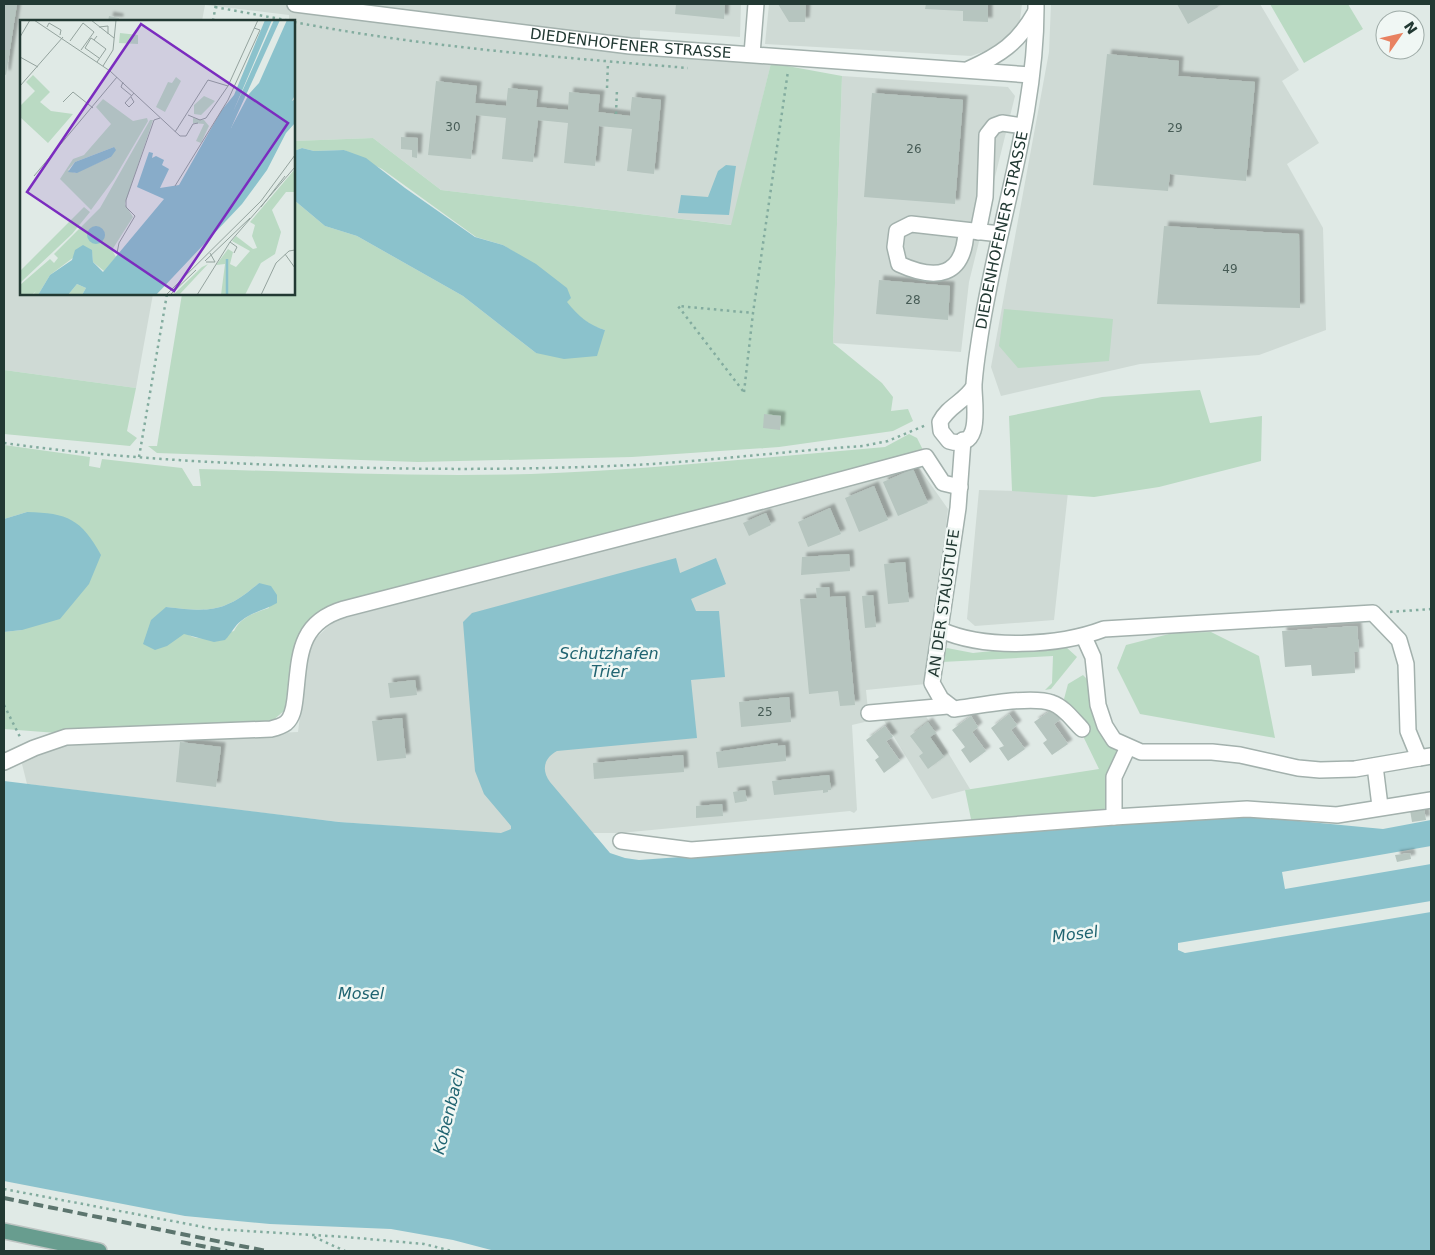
<svg xmlns="http://www.w3.org/2000/svg" width="1435" height="1255" font-family="'DejaVu Sans',sans-serif">
	<style>
		.built { fill: #cfdad5 }
		.green { fill: #badac3; fill-rule: evenodd }
		.water { fill: #8bc2cc }
		.building { fill: #b6c5bf; filter: url(#shadow) }
		.lines { fill: none; stroke-linecap: round; stroke-linejoin: round }
		.minor-casing { stroke: #a3b1ad; stroke-width: 18 }
		.major-casing { stroke: #bdc4c2; stroke-width: 18 }
		.path { stroke: #83ac9f; stroke-width: 2.5; stroke-dasharray: 2.5 4; stroke-linecap: butt }
		.minor { stroke: #fff; stroke-width: 15 }
		.major { stroke: #689d8f; stroke-width: 15 }
		.rail { stroke: #5c756e; stroke-width: 4; stroke-dasharray: 10 5; stroke-linecap: butt }
		.labels { text-anchor: middle; dominant-baseline: central; stroke-width: 5; stroke-linejoin: round; paint-order: stroke }
		.number-label { font-size: 12px; fill: #475c56 }
		.street-label { font-size: 15px; fill: #223933; stroke: #f0f7f4 }
		.water-label { font-size: 16px; font-style: italic; fill: #206471; stroke: #f0f7f4 }
		.inset-river { fill: none; stroke: #8bc2cc; stroke-width: 2.5 }
		.inset-road { fill: none; stroke: #94a39e; stroke-width: 1 }
		.view { fill: #7b2cbf; fill-opacity: 0.15; stroke: #7b2cbf; stroke-width: 2.5 }
		.inset-edge { fill: none; stroke: #223933; stroke-width: 2.5 }
	</style>
	<defs>
		<filter id="shadow"><feDropShadow dx="4.5" dy="-4.5" stdDeviation="1" flood-color="#0004"/></filter>
	</defs>
	<rect width="100%" height="100%" fill="#e0eae6"/>
	<!-- built -->
	<path class="built" d="M4 4H741L740 37 640 30V56L771 63 732 225 441 190 373 138 294 141V21H289V15L205 5 202 21H21V294H153L136 388 4 370Z
		M769 4H1022L1020 20 1012 33 994 48 971 56 765 44Z
		M1051 4H1260L1299 70 1282 81 1319 143 1287 164 1323 228 1326 330 1259 355 1140 364 1001 396 991 367 1049 52Z
		M842 76 1008 87 1015 96 969 282 961 352 833 343Z
		M917 465 948 509 926 684 866 690 869 721 852 725 857 810 854 813 850 811 620 833H490L339 822 27 784 21 760 61 743 298 732 308 651 314 640 334 621Z
		M979 490 1068 492 1054 620 975 626 967 619Z
		M924 713 970 789 932 799 883 719Z"/>
	<!-- green -->
	<path class="green" d="M1270 4H1348L1363 29 1304 63Z
		M771 63 842 76 833 343 882 383 893 397 891 411 908 409 913 421 893 431 779 447 632 457 418 462 157 453 148 446H157L182 294H294V200L325 226 357 236 463 296 536 353 605 330 593 326 578 316 519 255 503 245 476 237 382 169 344 150 314 151 302 148 294 151V141L373 138 441 190 731 225Z
		M1004 309 1113 319 1109 361 1018 368 999 346Z
		M4 370 136 388 127 431 137 438 130 446 4 434Z
		M1200 390 1210 423 1262 416 1261 461 1159 487 1094 497 1012 491 1009 416 1102 397Z
		M909 434 917 438 924 452 338 605 299 639 291 662 285 710 271 722 57 733 4 729V632L22 630 27 512 4 519V445L90 457 89 466 100 468 102 459 182 468 193 486H201L199 469C309 472 421 477 531 474 650 470 767 457 885 447ZM259 583 269 608C254 613 241 617 234 631 191 643 191 643 166 607 210 612 224 613 259 583Z
		M1211 632 1259 656 1275 738 1140 714 1117 668 1126 645 1173 633Z
		M1050 645 1066 647 1077 657 1051 689 1045 690 1052 683 1053 656 942 662 941 653 947 648 973 653Z
		M1083 675 1088 680 1120 750 1109 803 1102 812 972 824 965 790 1099 769 1082 734 1090 728 1064 699 1068 684Z"/>
	<!-- water -->
	<path class="water" d="M302 148 314 151 344 150 366 158 405 188 475 237 503 245 536 264 567 288 571 298 567 302C578 316 589 325 605 330L597 356 564 359 536 353 463 296 357 236 325 226 294 200V151Z
		M726 165 736 166 729 215 678 213 681 195 708 197 718 171Z
		M27 512C68 513 81 519 101 555L89 584 60 619 22 630 4 632V519Z
		M676 558 680 573 716 558 726 584 691 599 696 611H719L725 677 691 680 697 738 557 751C544 758 541 770 550 782L610 853 625 858 639 860 1245 816 1383 829 1431 820V846L1282 872 1285 889 1431 864V901L1178 943V950L1185 953 1431 912V1251H495L453 1240 391 1229 270 1224 185 1216 4 1181V781L339 822 501 833 511 829V826L484 794 475 771 463 622 472 613Z
		M259 583 271 586 277 595V603C265 610 252 612 241 621 235 625 231 634 225 640L214 642 184 634 167 646 155 650 143 644 151 620 166 607C210 612 224 613 259 583Z"/>
	<!-- building -->
	<path class="building" d="M4 4H17L6 75 4 74Z
		M676 4H725L724 19 675 14Z
		M778 4H806L805 22H789Z
		M926 4H988V22L963 21V11L925 9Z
		M1177 4H1217L1218 7 1188 24Z
		M109 16 119 18V21H108Z
		M1107 54 1179 61 1178 76 1255 82 1246 181 1170 174 1168 191 1093 185Z
		M436 81 477 86 475 103 506 106 508 88 538 91 536 107 568 110 569 92 600 95 598 112 630 116 632 97 661 100 654 174 627 171 632 129 599 126 595 166 564 163 568 123 538 120 533 162 502 159 506 118 476 115 471 159 428 155Z
		M872 93 963 100 955 204 864 197Z
		M401 137 418 138 417 158 412 157V150L401 149Z
		M1164 226 1299 234 1300 308 1157 304Z
		M879 280 950 286 948 320 876 314Z
		M764 414 781 416 780 430 763 428Z
		M913 469 928 503 898 516 883 482Z
		M874 486 888 520 859 532 845 498Z
		M830 508 841 534 808 547 798 522Z
		M766 513 771 525 749 536 743 523Z
		M849 554 850 571 801 575 802 557Z
		M905 562 909 602 888 604 884 564Z
		M829 587 830 597 845 596 855 705 840 706 838 691 809 694 800 599 817 598 816 588Z
		M873 595 876 627 865 628 862 596Z
		M1357 626 1359 652H1354L1355 673 1312 676 1311 665 1285 667 1282 631Z
		M415 680 417 695 390 698 388 683Z
		M789 697 791 722 741 727 739 702Z
		M1053 709 1060 720 1054 724 1068 744 1052 755 1043 743 1047 740 1034 722Z
		M1009 714 1017 725 1011 730 1025 749 1008 761 999 748 1004 746 991 728Z
		M971 716 978 727 972 732 986 751 970 763 961 750 965 747 952 730Z
		M402 718 406 758 377 761 372 721Z
		M928 722 936 733 930 737 944 757 928 769 919 756 923 753 910 736Z
		M885 726 893 737 886 741 900 761 884 773 875 760 879 757 866 740Z
		M180 742 221 747 216 787 176 782Z
		M777 743 778 746 785 745 786 761 718 768 716 752Z
		M683 755 684 772 594 779 593 763Z
		M829 775 831 790H828V792L823 793V790L774 795 772 781Z
		M745 790 747 801 735 803 733 792Z
		M722 804 723 816 696 818V806Z
		M1424 808 1426 820 1412 822 1410 810Z
		M1410 853 1411 859 1397 862 1395 855Z"/>
	<g class="lines">
		<!-- minor casing -->
		<g class="minor-casing">
			<g id="minor">
				<path id="s1" d="M295 4 630 46 1031 75"/>
				<path d="M752 54 756 4"/>
				<path d="M969 69C1000 55 1018 43 1035 13"/>
				<path d="M966 231C964 277 936 281 899 264L895 247 897 231 911 224 1000 234"/>
				<path d="M978 232 985 197 987 135 994 126 1002 123 1023 126"/>
				<path id="s2" d="M974 386C966 401 948 406 940 422L941 431 949 441C985 452 973 401 974 384 975 370 977 356 979 343 995 230 1037 119 1036 4"/>
				<path d="M963 440 958 508 932 683 941 699 954 709C978 706 1031 695 1052 703 1064 707 1073 720 1082 729"/>
				<path d="M941 630C985 650 1059 646 1104 629L1373 613 1399 640 1406 664 1408 731 1419 758 1431 756"/>
				<path d="M1084 637 1093 657 1098 705 1105 726 1114 740 1141 752H1212L1240 755 1298 768 1320 770 1355 769 1419 758"/>
				<path d="M869 713 948 706"/>
				<path d="M4 762 34 748 66 737 271 729C275 728 282 726 286 723 293 717 294 707 295 699 300 657 297 623 344 609L729 510 926 457 943 483 960 487"/>
				<path d="M1375 766 1380 806"/>
				<path d="M1114 817V777L1128 747"/>
				<path d="M621 841 691 850 1114 817 1247 809 1337 815 1431 800"/>
			</g>
		</g>
		<!-- major casing -->
		<g class="major-casing">
			<path id="major" d="M4 1231 99 1251"/>
		</g>
		<!-- path -->
		<path class="path" d="M215 7 291 21
			M213 21 216 4
			M294 22C424 47 556 57 688 68
			M607 88 608 62
			M616 114 617 89
			M743 391 678 306 753 313
			M744 392 753 313 788 71
			M4 443C105 457 208 463 310 466 418 470 526 470 634 465 710 461 787 451 863 446L888 441 926 425
			M139 457 167 294
			M1390 612 1431 609
			M4 705 21 739
			M4 1189 214 1229 346 1237 424 1244 452 1251
			M314 1237 345 1251"/>
		<!-- minor -->
		<use href="#minor" class="minor"/>
		<!-- major -->
		<use href="#major" class="major"/>
		<!-- rail -->
		<path class="rail" d="M4 1198 266 1251
			M181 1242 227 1251"/>
	</g>
	<g class="labels">
		<!-- number labels -->
		<g class="number-label">
			<text x="453" y="127">30</text>
			<text x="1175" y="128">29</text>
			<text x="914" y="149">26</text>
			<text x="1230" y="269">49</text>
			<text x="913" y="300">28</text>
			<text x="765" y="712">25</text>
		</g>
		<!-- street labels -->
		<g class="street-label">
			<text stroke="none"><textPath href="#s1" startOffset="338">DIEDENHOFENER STRASSE</textPath></text>
			<text stroke="none"><textPath href="#s2" startOffset="305">DIEDENHOFENER STRASSE</textPath></text>
			<text transform="translate(944 603) rotate(-82)">AN DER STAUSTUFE</text>
		</g>
		<!-- water labels -->
		<g class="water-label">
			<text x="609" y="653">Schutzhafen<tspan x="609" dy="18">Trier</tspan></text>
			<text transform="translate(1075 934) rotate(-7)">Mosel</text>
			<text x="361" y="993">Mosel</text>
			<text transform="translate(449 1111) rotate(-76)">Kobenbach</text>
		</g>
	</g>
	<!-- overview -->
	<g transform="translate(20 20)">
		<rect width="275" height="275" fill="#e0eae6"/>
		<path d="M100 13 118 15V24L99 23ZM13 55 30 72 20 82 31 91 53 94 28 123 0 97V86L15 71 6 62ZM156 57 161 61 145 92 136 87 148 62 152 63ZM184 76 195 81 181 95 174 94V85ZM83 79 113 101 127 98 128 101 94 159 71 190 40 159 53 139 64 135 91 104 76 87ZM94 127 91 137 55 153 48 150 55 142ZM173 98 184 100 189 106 181 123 176 121 184 104 173 103ZM130 100H133L105 184 113 197 92 230 96 237 84 251 73 242 72 232 54 237 30 255 18 275H13L16 271 12 275H0V265L30 239 34 243 38 238 34 234 80 188ZM275 149V172H266L252 190 261 212 255 234 241 243 225 275H201L205 244 196 245 208 229 213 232 210 244 216 247 230 231 212 221 216 216 233 229 237 228 232 216 235 205 230 202ZM64 187 70 192 52 214 0 263V251ZM188 244 159 275H153L182 247ZM57 264 66 268 62 275H48Z" fill="#badac3" fill-rule="evenodd"/>
		<path d="M245 0H252L213 92 254 0H260L211 108 229 74 239 63 267 0H275V75L272 81 275 79V103L266 113 247 150 222 184 136 275H62L66 268 57 264 48 275H18L30 255 52 240 55 230 63 225 72 230 73 242 83 252 144 179 117 167 129 132 133 133 132 138 136 136 144 140 142 145 149 149 140 168 159 165 201 91 214 75ZM94 127 96 130 91 137 57 153 48 152 55 142ZM67 215a9 9 0 1 1 18 0a9 9 0 1 1-18 0Z" fill="#8bc2cc"/>
		<path class="inset-river" d="M207 275V239"/>
		<path class="inset-road" d="M14 0 90 51 160 116H166L173 104 178 103M71 0 94 18M27 7 29 3 41 10 40 15M79 7 88 6V14M0 17 10 0M74 20 71 18 65 28 79 38M50 21 63 3 74 12 61 30M0 37 18 47M77 42 86 29 74 20 77 16M83 46 93 30 96 0M103 62 101 67 112 76M0 66 43 17M111 77 114 82 109 87 105 83 114 73M43 82 53 72 73 88M168 95 180 100 186 98 208 66M155 112 188 60 208 66 238 0M14 156 97 57M155 166 208 80 240 10 234 8M241 187 265 156M210 222 217 227 214 233M97 233 99 223 115 196 106 187V180L134 100 140 98M265 234 275 248M185 241 230 198M186 242H195L190 233M146 275 241 181 275 135M150 275 176 250M177 275 210 222 275 147M241 275 256 243 269 231 275 230"/>
		<path class="view" d="M121 4 268 103 154 271 7 172Z"/>
		<rect width="275" height="275" class="inset-edge"/>
	</g>
	<!-- border -->
	<rect width="1435" height="1255" fill="none" stroke="#223933" stroke-width="10"/>
	<!-- north arrow -->
	<g transform="translate(1400 35) rotate(56)"><circle r="24" fill="#f0f7f4" stroke="#9eaba7"/>
	<path d="M0-4L9 19L0 12L-9 19Z" fill="#e88160"/>
	<text y="-8" font-size="14" font-weight="bold" text-anchor="middle" fill="#223933">N</text>
	</g>
</svg>
